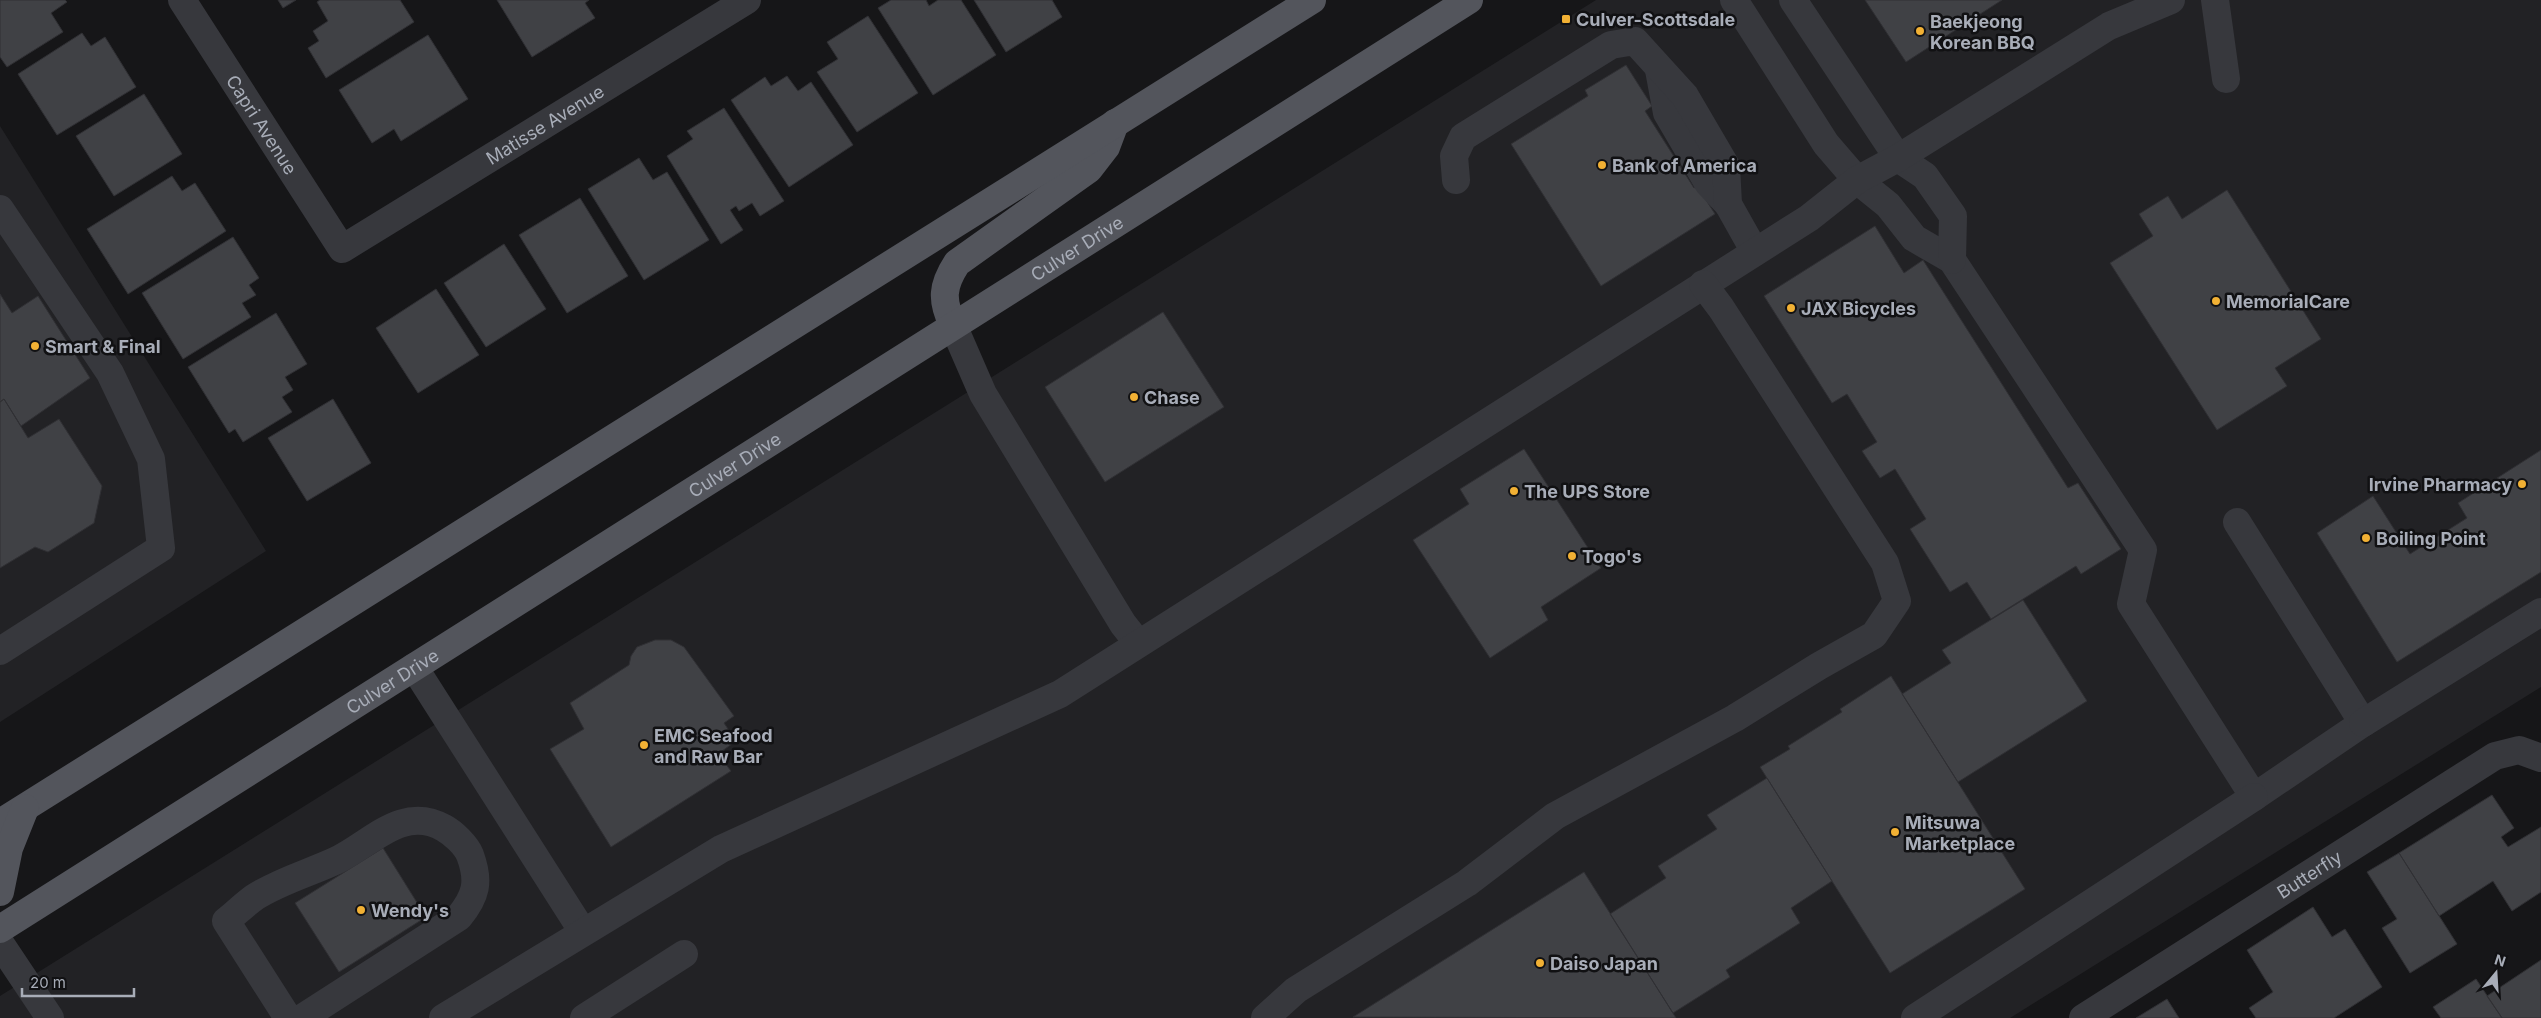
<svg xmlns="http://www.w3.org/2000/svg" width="2541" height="1018" font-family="Inter,sans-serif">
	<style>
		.built { fill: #222225 }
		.building { fill: #404145; stroke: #303034 }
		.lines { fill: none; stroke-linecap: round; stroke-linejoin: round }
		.minor { stroke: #37383d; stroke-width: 28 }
		.major { stroke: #53555c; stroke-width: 28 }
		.poi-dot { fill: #f2b134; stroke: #111113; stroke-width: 2 }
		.labels { text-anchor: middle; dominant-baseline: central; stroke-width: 5; stroke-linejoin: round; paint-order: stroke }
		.poi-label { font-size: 18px; font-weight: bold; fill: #a8adb8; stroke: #111113; text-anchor: start }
		.street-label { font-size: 18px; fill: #a8adb8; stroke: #111113 }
	</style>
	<rect width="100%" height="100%" fill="#161618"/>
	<!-- built -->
	<path class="built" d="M1596 0H2541V687L2010 1018H0V996Z
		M0 126 266 551 0 722Z"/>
	<!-- building -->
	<path class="building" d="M0 0H65L67 2 51 13 63 32 7 67 0 57Z
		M278 0H296L283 8Z
		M320 0H400L414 22 326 78 308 48 319 41 313 31 328 21 317 2Z
		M497 0H589L585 3 595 18 532 57Z
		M891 0H926L929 6 938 0H961L996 55 933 95 878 8Z
		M974 0H1052L1062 17 1006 52Z
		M1865 0H2002L1906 62Z
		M868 16 918 93 857 132 817 72 838 59 827 42Z
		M82 33 91 46 105 37 136 87 57 135 18 74Z
		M428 35 468 99 401 141 394 129 372 143 339 90Z
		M1626 65 1652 106 1645 111 1694 188 1697 186 1715 214 1601 286 1511 144 1588 96 1585 90Z
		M787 76 798 91 811 82 853 145 789 187 731 100 765 77 771 86Z
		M144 94 182 154 114 196 76 136Z
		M724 108 784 201 760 216 752 203 739 211 736 206 730 210 743 230 721 244 667 156 693 139 687 131Z
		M639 158 653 180 667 172 709 240 644 280 588 189Z
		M172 176 182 191 195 183 226 231 128 294 87 229Z
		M2227 190 2321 339 2275 368 2287 386 2217 430 2110 263 2153 236 2139 214 2168 196 2182 219Z
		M580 198 628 276 567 313 519 235Z
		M1875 226 1904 273 1923 260 2068 488 2078 483 2121 549 2081 574 2076 566 1991 619 1967 582 1950 592 1910 529 1926 519 1895 469 1880 478 1862 451 1877 442 1847 394 1832 403 1764 296Z
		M233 237 259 278 249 285 256 295 242 303 251 317 183 359 142 293Z
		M504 244 546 309 486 347 444 283Z
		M436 289 479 355 418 393 376 328Z
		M0 294 12 313 38 296 90 378 21 426 4 399 0 402Z
		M1163 312 1224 407 1105 482 1045 387Z
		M276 313 307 364 285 377 293 390 282 397 292 412 243 442 235 429 229 433 188 367Z
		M4 399 28 438 59 419 102 486 94 523 48 552 35 547 0 568V402Z
		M333 399 371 463 307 501 268 438Z
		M1524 449 1601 568 1541 607 1548 620 1490 658 1413 540 1469 504 1460 489Z
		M2541 450V572L2397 662 2317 533 2373 496 2410 554 2467 518 2458 503Z
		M2023 600 2087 701 1958 782 1902 694 1951 663 1942 650Z
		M655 640H671L684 647 734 716 724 723 736 741 718 754 731 771 611 847 550 749 584 729 570 703 629 665 631 656 637 647Z
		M1891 676 2025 889 1890 973 1760 767 1790 749 1788 746 1842 712 1840 709Z
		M1767 778 1832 881 1791 908 1800 923 1726 970 1730 977 1673 1013 1610 914 1666 878 1658 866 1717 829 1707 815Z
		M2492 795 2514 828 2501 837 2508 847 2541 827V892L2512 911 2493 881 2439 916 2399 853Z
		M383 848 426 917 339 972 295 903Z
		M2399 853 2457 944 2410 973 2382 928 2397 919 2367 872Z
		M1584 872 1676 1018 1353 1017Z
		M2313 907 2332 937 2345 929 2382 987 2334 1018H2256L2249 1008 2273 992 2247 950Z
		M2541 960V1018H2502L2487 996Z
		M2476 979 2502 1018H2441L2433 1007Z
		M2167 999 2179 1018H2136Z"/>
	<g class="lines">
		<!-- minor -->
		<g class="minor">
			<path id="s1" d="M182 0 342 249 747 0"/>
			<path d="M1734 0 1826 144 1857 180 1888 205 1914 238 1952 260 2143 550 2131 604 2254 797 2363 723 2237 522"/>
			<path d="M1793 0 1898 158 1925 176 1953 216 1952 260"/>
			<path d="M2215 0 2226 79"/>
			<path d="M1659 70 1667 113 1708 183 1728 204"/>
			<path d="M1456 180 1454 156 1463 137 1611 45 1635 41 1685 96 1726 166 1728 204 1755 252"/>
			<path d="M0 209 110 373 151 459 161 548 0 651"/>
			<path d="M953 325 983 394 1123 624 1138 643"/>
			<path d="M414 667 583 932"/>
			<path d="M2363 723 2541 612"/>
			<path d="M0 943 50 1018"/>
			<path d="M288 1018 226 921C236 913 245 904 255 897 280 881 309 873 335 861 370 845 402 804 444 828 453 833 466 845 470 855 480 882 476 896 459 917L302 1018"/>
			<path d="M443 1018 721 849 1060 694 1809 218 1857 180 1898 158 2109 26 2171 0"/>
			<path d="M584 1018 684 954"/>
			<path d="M1265 1018 1296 990 1467 883 1555 816 1735 718 1819 666 1874 635 1897 601 1885 563 1721 308 1703 284"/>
			<path d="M1915 1018 2254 797"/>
			<path id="s2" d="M2083 1018 2495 756 2519 750 2541 758"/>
		</g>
		<!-- major -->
		<g class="major">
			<path d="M953 325C941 300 942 286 957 263L1089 169 1106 147 1115 123"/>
			<path d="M0 823 1312 0"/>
			<path d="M0 892 9 848 25 808"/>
			<path id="s3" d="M0 929 1469 0"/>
		</g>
	</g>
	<!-- markers -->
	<g class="poi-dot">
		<rect x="1561" y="14" width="10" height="10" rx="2.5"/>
		<circle cx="1920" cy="31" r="5"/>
		<circle cx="1602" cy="165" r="5"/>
		<circle cx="2216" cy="301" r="5"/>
		<circle cx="1791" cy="308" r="5"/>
		<circle cx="35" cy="346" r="5"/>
		<circle cx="1134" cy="397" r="5"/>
		<circle cx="2522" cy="484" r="5"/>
		<circle cx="1514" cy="491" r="5"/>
		<circle cx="2366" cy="538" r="5"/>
		<circle cx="1572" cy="556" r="5"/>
		<circle cx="644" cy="745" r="5"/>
		<circle cx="1895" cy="832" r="5"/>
		<circle cx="361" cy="910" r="5"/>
		<circle cx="1540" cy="963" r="5"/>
	</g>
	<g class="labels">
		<!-- poi labels -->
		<g class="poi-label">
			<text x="1576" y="19">Culver-Scottsdale</text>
			<text x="1930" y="21">Baekjeong<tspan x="1930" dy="21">Korean BBQ</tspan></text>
			<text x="1612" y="165">Bank of America</text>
			<text x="2226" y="301">MemorialCare</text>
			<text x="1801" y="308">JAX Bicycles</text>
			<text x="45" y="346">Smart &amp; Final</text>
			<text x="1144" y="397">Chase</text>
			<text x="2512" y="484" text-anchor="end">Irvine Pharmacy</text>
			<text x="1524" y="491">The UPS Store</text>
			<text x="2376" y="538">Boiling Point</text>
			<text x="1582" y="556">Togo's</text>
			<text x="654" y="735">EMC Seafood<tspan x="654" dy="21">and Raw Bar</tspan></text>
			<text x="1905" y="822">Mitsuwa<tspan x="1905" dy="21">Marketplace</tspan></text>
			<text x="371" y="910">Wendy's</text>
			<text x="1550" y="963">Daiso Japan</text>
		</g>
		<!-- street labels -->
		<g class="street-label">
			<text stroke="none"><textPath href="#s1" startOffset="148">Capri Avenue</textPath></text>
			<text stroke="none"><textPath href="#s1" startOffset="534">Matisse Avenue</textPath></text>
			<text stroke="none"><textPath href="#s3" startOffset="1274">Culver Drive</textPath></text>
			<text stroke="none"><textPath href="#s3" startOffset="869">Culver Drive</textPath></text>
			<text stroke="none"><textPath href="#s3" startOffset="464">Culver Drive</textPath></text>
			<text stroke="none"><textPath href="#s2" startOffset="268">Butterfly</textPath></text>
		</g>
	</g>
	<!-- north arrow -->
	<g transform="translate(2496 973) rotate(18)" stroke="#111113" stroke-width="4" paint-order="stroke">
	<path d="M0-4L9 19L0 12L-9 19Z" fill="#a8adb8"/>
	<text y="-8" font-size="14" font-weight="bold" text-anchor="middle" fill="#a8adb8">N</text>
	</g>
	<!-- scale -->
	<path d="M22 988v8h112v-8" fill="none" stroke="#a8adb8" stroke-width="2.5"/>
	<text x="30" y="988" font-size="15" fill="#a8adb8" stroke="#111113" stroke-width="4" paint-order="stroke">20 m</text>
</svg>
